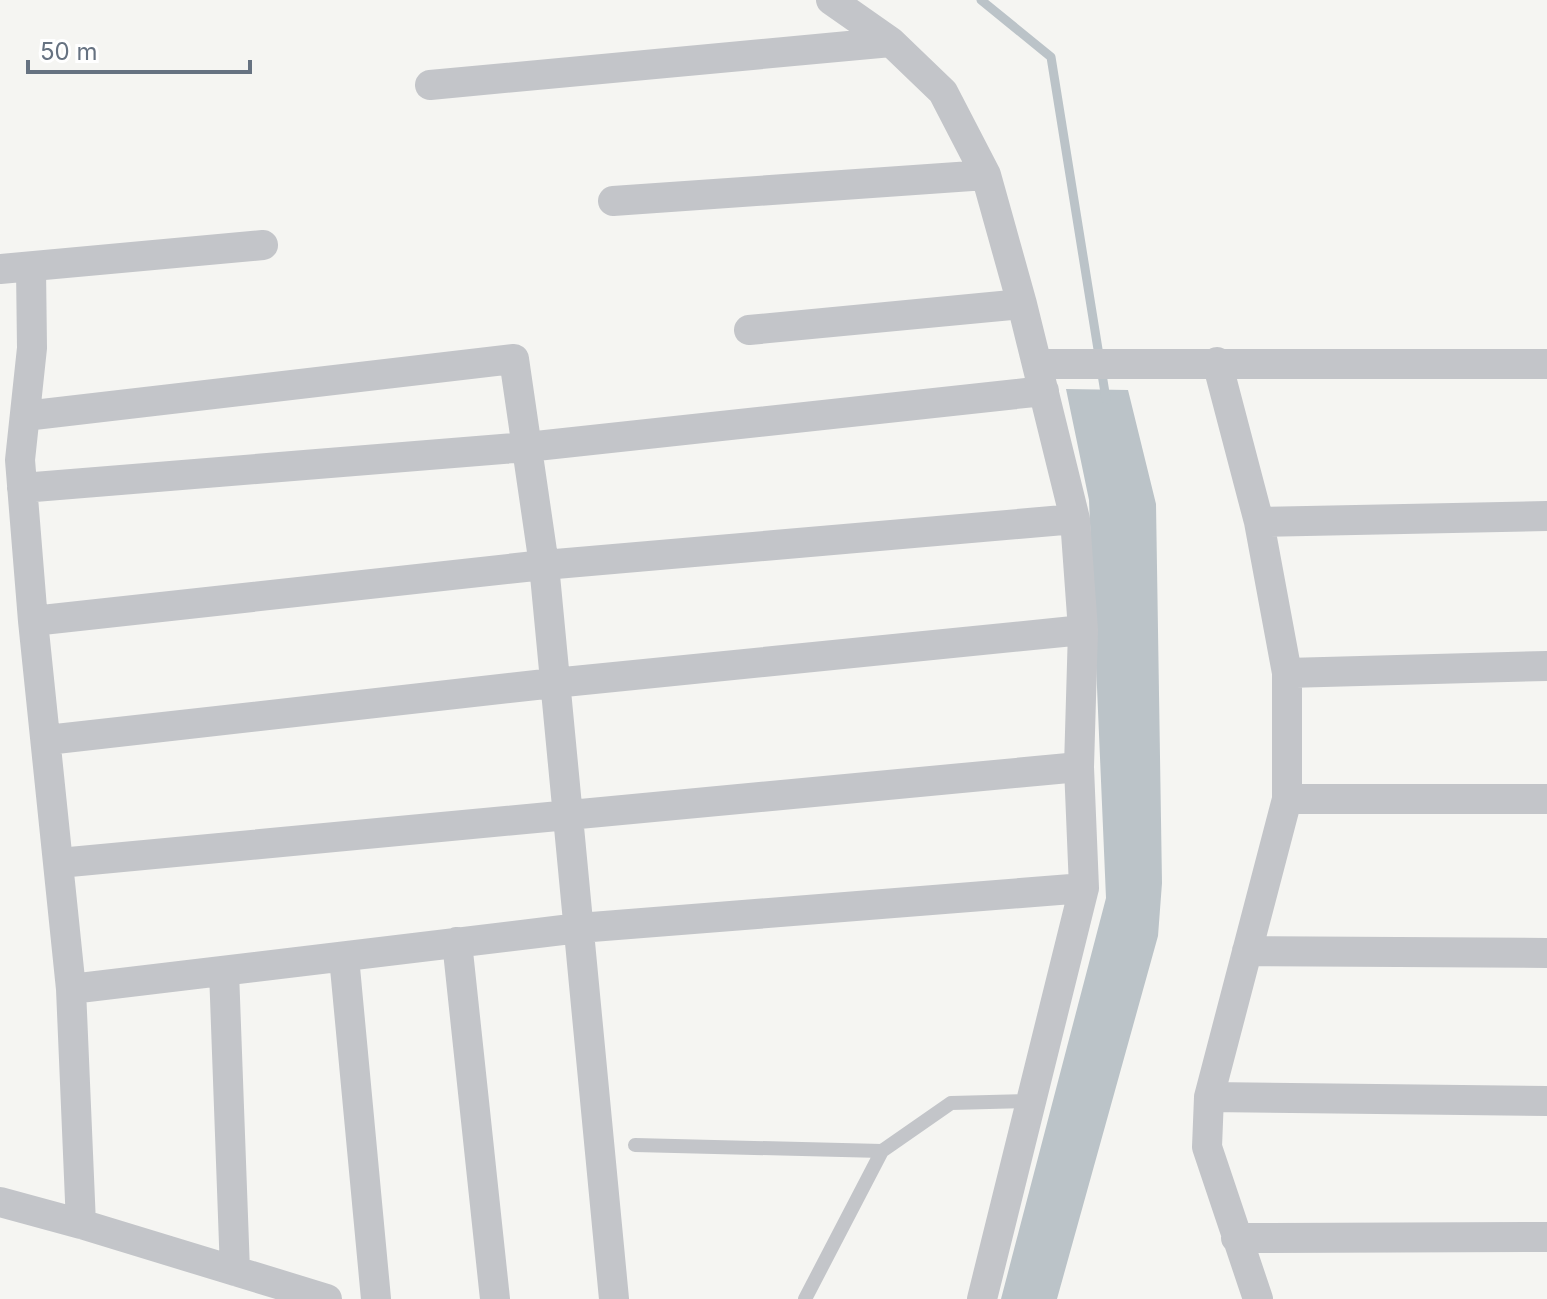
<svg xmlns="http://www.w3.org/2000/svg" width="1547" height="1299" font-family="Inter,sans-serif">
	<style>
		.water { fill: #bbc3c8 }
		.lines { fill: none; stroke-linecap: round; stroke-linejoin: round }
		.stream { stroke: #bbc3c8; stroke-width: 9 }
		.lane { stroke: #c3c5c9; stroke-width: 14 }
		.street { stroke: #c3c5c9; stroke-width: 30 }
	</style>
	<rect width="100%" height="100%" fill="#f5f5f2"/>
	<!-- water -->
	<path class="water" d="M1066 389 1128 390 1156 504 1162 883 1158 936 1057 1299H1001L1106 898 1089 500Z"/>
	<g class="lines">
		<!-- stream -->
		<path class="stream" d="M981 0 1051 57 1106 399"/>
		<!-- lane -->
		<path class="lane" d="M635 1145 882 1151 805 1299
			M882 1151 951 1103 1032 1101"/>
		<!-- street -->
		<path class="street" d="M831 0 891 42 943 92 986 175 1022 304 1075 519 1083 630 1079 767 1084 888 982 1299
			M430 85 891 42
			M613 201 986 175
			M31 268 32 348 20 460 33 621 71 989 81 1224
			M0 269 263 245
			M749 330 1022 304
			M1217 362 1259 522 1287 673V799L1209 1097 1207 1147 1258 1299
			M1038 364H1547
			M25 416 514 359 544 565 614 1299
			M22 488 527 447 1044 391
			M1259 522 1547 516
			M33 621 544 565 1075 519
			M1287 673 1547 666
			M47 740 554 683 1083 630
			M1287 799H1547
			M59 863 1079 767
			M457 942 495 1299
			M1247 951 1547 953
			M344 957 376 1299
			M224 971 235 1271
			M71 989 579 928 1084 888
			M1209 1097 1547 1101
			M0 1202 81 1224 327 1299
			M1236 1238 1547 1237"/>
	</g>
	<!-- scale -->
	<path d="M28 60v12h222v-12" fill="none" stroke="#667281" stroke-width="4"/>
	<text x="40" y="60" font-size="24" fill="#667281" stroke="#ffffff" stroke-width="6" paint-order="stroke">50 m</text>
</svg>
